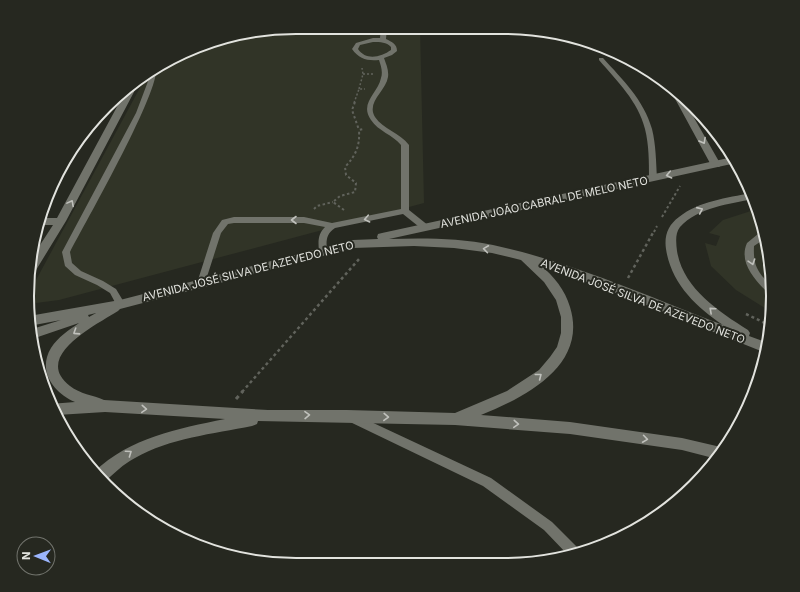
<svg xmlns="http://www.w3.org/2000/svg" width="800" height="592" font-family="Inter,sans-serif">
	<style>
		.built { fill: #313427 }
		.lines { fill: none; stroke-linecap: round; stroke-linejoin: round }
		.path-far3 { stroke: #61635c; stroke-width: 1.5; stroke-dasharray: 2 2; stroke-linecap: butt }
		.path-far2 { stroke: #61635c; stroke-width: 2; stroke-dasharray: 2.5 2.5; stroke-linecap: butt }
		.path-far1 { stroke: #61635c; stroke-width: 2.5; stroke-dasharray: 3 3; stroke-linecap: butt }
		.path { stroke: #61635c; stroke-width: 3; stroke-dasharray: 4 4; stroke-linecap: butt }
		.lane { fill: #71736b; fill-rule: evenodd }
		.street { fill: #71736b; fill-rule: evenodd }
		.secondary { fill: #71736b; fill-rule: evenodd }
		.oneway { stroke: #c0c1bc }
		.labels { text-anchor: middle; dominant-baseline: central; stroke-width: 4; stroke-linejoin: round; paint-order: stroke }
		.street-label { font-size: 11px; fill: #e2e3de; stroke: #262820 }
		.rim { fill: none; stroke: #e2e3de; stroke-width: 2 }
	</style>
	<rect width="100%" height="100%" fill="#262820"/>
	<!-- built -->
	<path class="built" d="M296 27H420L424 203 59 300 36 303 29 298V293L142 84 143 76 147 72 226 36Z
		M757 209 764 226 772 278 771 312 736 290 711 266 705 243 716 246 720 236 709 233 723 220Z"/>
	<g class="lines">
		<!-- path-far3 -->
		<path class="path-far3" d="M363 74H373
			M359 89 363 74 362 68
			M354 103 359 89H365"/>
		<!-- path-far2 -->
		<path class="path-far2" d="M355 102 352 110 359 130
			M314 209 317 206 333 202
			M344 210 333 202 340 196 355 192 356 183 346 175 345 167C356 155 360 146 359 130L364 129
			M662 217 680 186
			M654 232 657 226"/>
		<!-- path-far1 -->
		<path class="path-far1" d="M768 254 769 259
			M628 278 654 231
			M746 314 771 326
			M242 392 360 258"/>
		<!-- path -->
		<path class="path" d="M236 399 243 391"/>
		<!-- lane -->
		<path class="lane" d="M381 27H387L386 39C392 42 397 44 397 51L392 55 384 58C386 64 389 70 388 77 386 91 366 102 375 117 383 129 400 133 409 145V210L429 226 430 228 429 230H423L403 214 335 228C326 234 326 241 327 251L323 254 319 251C318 241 318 234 325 227L304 223H234L228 224 221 233 205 283 204 285H198L197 283 213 233 222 220 234 217H304L332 223 401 209V145C393 135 378 131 371 120 359 103 378 93 381 78 383 72 381 66 379 60 367 61 359 59 352 49L356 43 373 38H380ZM373 42C381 42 386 42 391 47V50C381 57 366 61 358 49L360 45Z
			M599 58H603C622 79 644 100 652 129 656 145 656 162 657 178L656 180H650L649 178C649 162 649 145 645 129 638 101 617 81 599 60Z
			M156 68C160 92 85 223 70 252L72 263 81 271 103 281 116 289 125 304 120 307 117 306 110 293 97 285 75 275 65 266 62 252 136 113 150 76V71Z
			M765 232 766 238 754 246C753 267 758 272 772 287V295L769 294C756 281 738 263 747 243L758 234Z
			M352 413 491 478 552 522 579 549 581 552 568 555 544 530 483 486 348 421 347 418 348 415Z"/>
		<!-- street -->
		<path class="street" d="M135 83 136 85 134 92 66 221 33 275 29 276V262L53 225H40L42 218H57L126 90Z
			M674 93 685 102 721 165 719 167H713L711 165 673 95Z"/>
		<!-- secondary -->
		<path class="secondary" d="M733 157 736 163 389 239C424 238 459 238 493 245 572 262 647 296 723 325 696 307 671 283 666 249 664 236 668 225 679 217 699 201 727 198 751 193L753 199C730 204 698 207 680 227 675 233 676 243 677 251 683 288 718 311 748 330L750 333 749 336 768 343 766 353 616 293 540 265C554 276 565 290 570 307 588 365 526 397 481 415L570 422 682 438 725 448 717 459 682 450 570 434 455 425 258 421 257 424 252 426C213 434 170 438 135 458 123 464 114 474 104 482L94 472C131 437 177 429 225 419L105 412 57 415 50 404 75 402C54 393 37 371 51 348 58 337 69 330 79 323L32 339 29 330 61 320 29 326V316L120 300 353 240 378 239 377 237 378 234 382 233ZM414 246 454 248 492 253 521 260 544 282 556 300 561 317V333L557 347 550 357 539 370 507 391 455 413 347 410H268L104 400C93 395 80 394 70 386 31 356 98 324 118 311L120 309 353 248ZM96 313 89 317 88 315Z"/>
	</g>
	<!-- one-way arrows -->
	<defs><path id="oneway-chevron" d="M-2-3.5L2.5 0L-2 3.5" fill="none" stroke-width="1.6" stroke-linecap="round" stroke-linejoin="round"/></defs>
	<g class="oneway">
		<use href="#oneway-chevron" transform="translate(703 141) rotate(61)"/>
		<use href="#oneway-chevron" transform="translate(669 175) rotate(168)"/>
		<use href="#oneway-chevron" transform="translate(71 203) rotate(-62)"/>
		<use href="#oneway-chevron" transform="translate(700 210) rotate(-24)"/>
		<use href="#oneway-chevron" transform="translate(367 219) rotate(168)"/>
		<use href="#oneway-chevron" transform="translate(294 220) rotate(180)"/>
		<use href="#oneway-chevron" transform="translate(486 249) rotate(-172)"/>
		<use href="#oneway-chevron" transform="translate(752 262) rotate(72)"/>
		<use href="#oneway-chevron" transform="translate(712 310) rotate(-138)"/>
		<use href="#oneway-chevron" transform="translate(76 332) rotate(147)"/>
		<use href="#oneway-chevron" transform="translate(539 376) rotate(-38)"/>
		<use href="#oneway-chevron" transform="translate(144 409) rotate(4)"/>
		<use href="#oneway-chevron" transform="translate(307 415) rotate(-1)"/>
		<use href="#oneway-chevron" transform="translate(386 417) rotate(2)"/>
		<use href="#oneway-chevron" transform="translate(516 424) rotate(4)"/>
		<use href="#oneway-chevron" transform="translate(645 439) rotate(8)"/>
		<use href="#oneway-chevron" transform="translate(129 453) rotate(-35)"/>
	</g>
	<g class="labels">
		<!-- street labels -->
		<g class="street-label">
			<text transform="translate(544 202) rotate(-12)">AVENIDA JOÃO CABRAL DE MELO NETO</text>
			<text transform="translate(248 271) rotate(-14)">AVENIDA JOSÉ SILVA DE AZEVEDO NETO</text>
			<text transform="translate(643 301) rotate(21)">AVENIDA JOSÉ SILVA DE AZEVEDO NETO</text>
		</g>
	</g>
	<!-- crop -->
	<path d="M0 0H800V592H0ZM296 34H504A262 262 0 0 1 766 296V296A262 262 0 0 1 504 558H296A262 262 0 0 1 34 296V296A262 262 0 0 1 296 34Z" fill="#262820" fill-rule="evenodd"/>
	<path class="rim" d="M296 34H504A262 262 0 0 1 766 296V296A262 262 0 0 1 504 558H296A262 262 0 0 1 34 296V296A262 262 0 0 1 296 34Z"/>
	<!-- north arrow -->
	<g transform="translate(36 556) rotate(271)"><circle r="19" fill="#262820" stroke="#71736c"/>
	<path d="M0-3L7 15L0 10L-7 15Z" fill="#9bb5fd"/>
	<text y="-6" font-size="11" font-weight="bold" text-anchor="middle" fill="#e2e3de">N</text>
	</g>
</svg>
